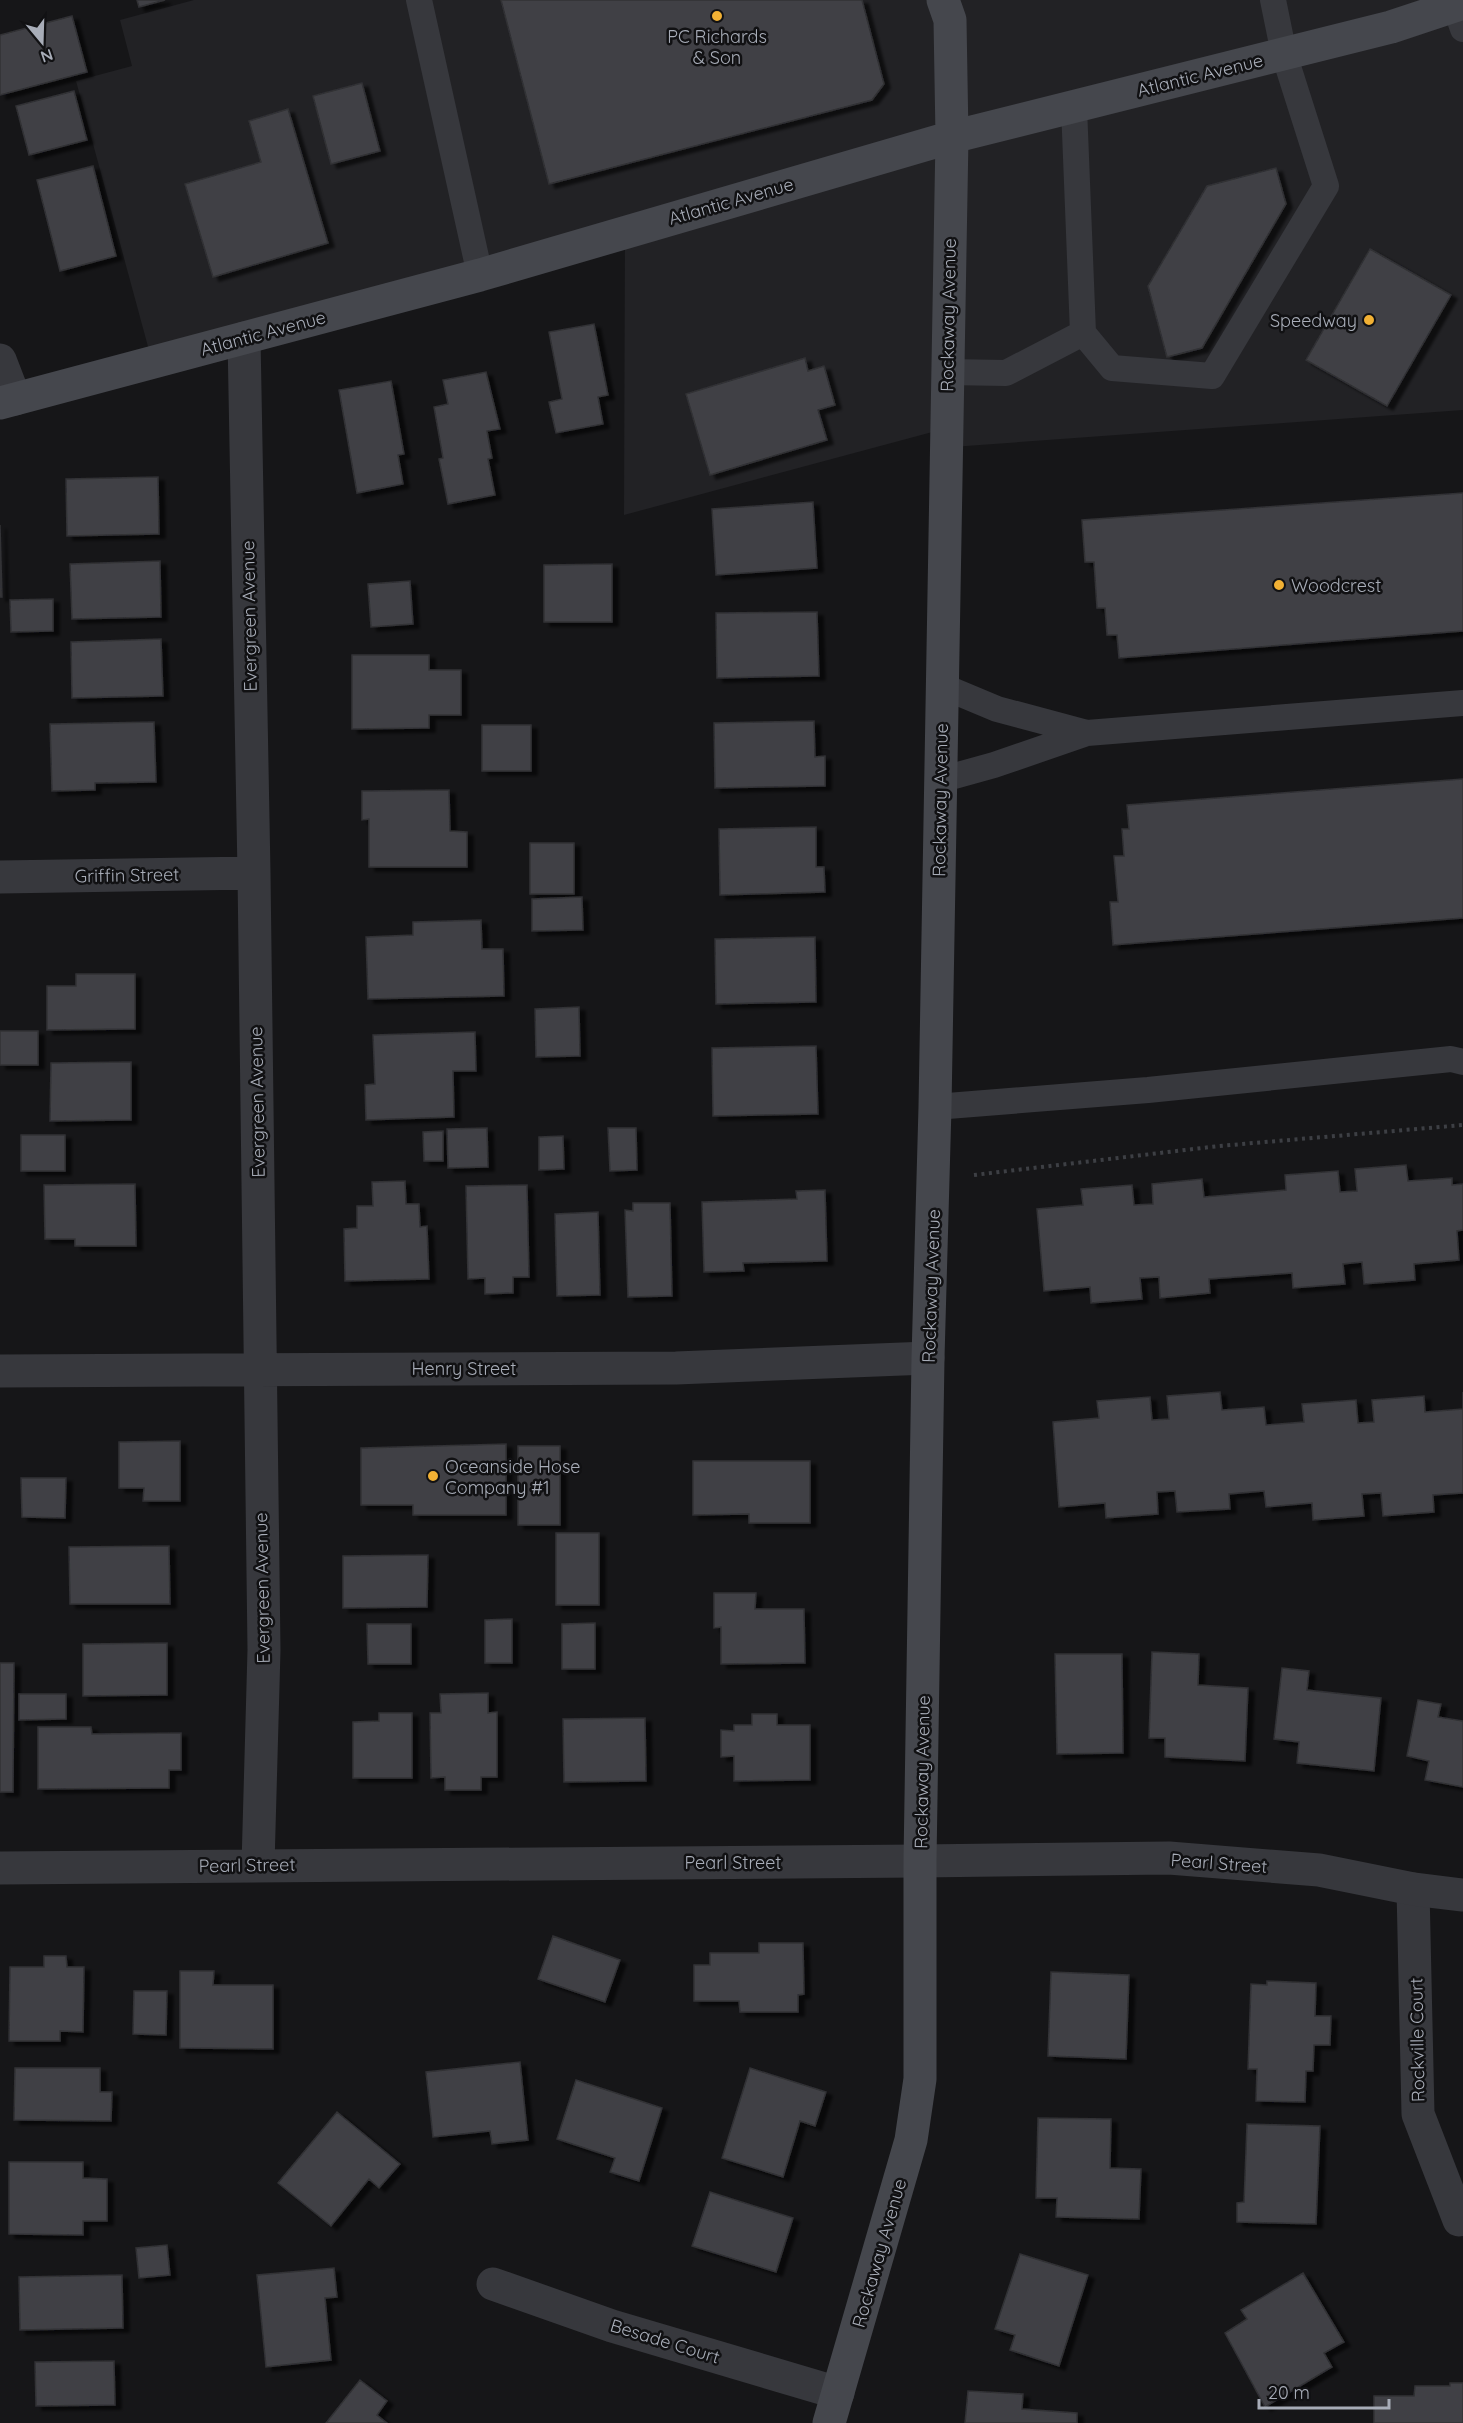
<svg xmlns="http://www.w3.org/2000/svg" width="1463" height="2423" font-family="Quicksand,sans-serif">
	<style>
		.built { fill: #222225 }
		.building { fill: #404145; stroke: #303034; stroke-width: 1.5; filter: url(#shadow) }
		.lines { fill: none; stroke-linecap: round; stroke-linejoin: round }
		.path { stroke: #3d3f44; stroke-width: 4; stroke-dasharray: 3 4.5; stroke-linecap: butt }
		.service { stroke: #37383d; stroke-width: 26 }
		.minor { stroke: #37383d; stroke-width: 33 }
		.tertiary { stroke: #37383d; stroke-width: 33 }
		.secondary { stroke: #45474d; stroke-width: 33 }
		.poi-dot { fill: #f2b134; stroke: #111113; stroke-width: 2 }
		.labels { text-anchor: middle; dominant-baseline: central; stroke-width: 5; stroke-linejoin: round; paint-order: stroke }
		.poi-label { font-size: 18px; fill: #a8adb8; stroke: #111113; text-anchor: start }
		.street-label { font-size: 18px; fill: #a8adb8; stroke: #111113 }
	</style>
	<defs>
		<filter id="shadow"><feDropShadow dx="6" dy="4" stdDeviation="1.5" flood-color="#0009"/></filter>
	</defs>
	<rect width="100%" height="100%" fill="#161618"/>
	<!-- built -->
	<path class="built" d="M194 0H1463V410L952 447 951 427 624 515 625 230 150 354 76 81 132 66 120 20Z"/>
	<!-- building -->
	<path class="building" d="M137 0H165L139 7Z
		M501 0H862L884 84 872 100 549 184Z
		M72 16 87 72 0 95V35Z
		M362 83 380 151 331 164 313 96Z
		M74 91 87 140 29 155 16 106Z
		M288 109 328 243 213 277 185 184 261 162 249 121Z
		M93 166 116 256 60 271 37 180Z
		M1276 168 1286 204 1202 348 1167 357 1148 286 1207 186Z
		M1370 249 1451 295 1387 406 1306 360Z
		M594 324 608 395 598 397 603 424 556 433 549 402 562 399 549 332Z
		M805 358 808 371 824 366 835 405 818 410 827 440 710 475 686 394Z
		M486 372 500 429 487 431 492 458 488 459 495 495 448 504 439 459 443 458 434 407 448 404 443 380Z
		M391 381 404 454 398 455 403 484 357 493 339 390Z
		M158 477 159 534 67 536 66 479Z
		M1463 493V631L1119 658 1117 635H1107L1105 608H1097L1094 562H1085L1082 520Z
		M813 502 817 568 716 575 712 509Z
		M0 525 2 597H0Z
		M160 561 161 617 72 619 70 564Z
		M612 564V622H544V565Z
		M410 581 413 624 371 627 368 584Z
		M53 599V631L11 632 10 600Z
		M817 612 819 676 717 678 716 613Z
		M161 639 163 696 72 698 71 642Z
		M352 655H429V670H461V715H429V728L352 729Z
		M814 721 815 757 825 756V786L715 788 714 723Z
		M154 722 156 782 95 783V790L52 791 50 724Z
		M482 725H531V771H482Z
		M1463 779V918L1113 945 1110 902H1118L1114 856H1124L1122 829H1129L1127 805Z
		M449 790 450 831 467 832V867H369V819L362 820V791Z
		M816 827V867H824L825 892 720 895 719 829Z
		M530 843H574V894H530Z
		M582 897 583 930 532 931V899Z
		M481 920 482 949H503L504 996 368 999 366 937 413 935V922Z
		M815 937 816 1002 716 1004 715 939Z
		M76 974H135V1029L47 1030V986H76Z
		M579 1007 580 1056 536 1057 535 1009Z
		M0 1031H38V1065H0Z
		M475 1032 476 1071H453L454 1117 366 1120 365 1085 375 1084 373 1035Z
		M816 1046 818 1114 713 1116 712 1048Z
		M131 1062V1120L50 1121 51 1063Z
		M487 1128 488 1167 448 1168 447 1129Z
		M608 1128H636L637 1170 610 1171Z
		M443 1131V1161H424L423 1132Z
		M21 1135H65V1171H21Z
		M563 1136 564 1169 539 1170V1137Z
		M1406 1165 1408 1181 1452 1178V1185L1463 1184V1230L1457 1231 1459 1260 1414 1264 1415 1280 1364 1284 1362 1262 1343 1264 1345 1284 1293 1288 1292 1273 1209 1279 1210 1293 1160 1298 1159 1277 1140 1278 1142 1299 1091 1303 1090 1287 1044 1291 1037 1209 1083 1205 1081 1189 1132 1185 1134 1205 1153 1204 1152 1184 1202 1179 1204 1197 1286 1190 1285 1175 1338 1171 1340 1192 1357 1191 1355 1169Z
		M405 1181 406 1204H419L420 1227 427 1226 429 1279 345 1281 344 1229 357 1228V1206H373L372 1182Z
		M135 1184 136 1246H75V1239H45L44 1185Z
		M527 1185 529 1277H513V1293L485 1294V1278L468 1279 466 1186Z
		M825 1190 827 1261 743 1263 744 1271 704 1272 702 1202 797 1199 796 1191Z
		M633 1203H670L672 1296 628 1297 625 1210 633 1211Z
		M598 1212 600 1295 557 1296 555 1214Z
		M1220 1392 1222 1410 1264 1407 1266 1425 1304 1422 1302 1404 1356 1400 1358 1423 1374 1422 1372 1400 1424 1396 1425 1412 1463 1409V1392V1493L1433 1495 1434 1512 1383 1516 1381 1493 1362 1494 1364 1516 1313 1520 1312 1503 1266 1507 1264 1491 1229 1494 1230 1509 1177 1512 1175 1491 1157 1492 1158 1514 1106 1518 1105 1503 1059 1507 1053 1422 1099 1418 1097 1401 1150 1397 1152 1420 1169 1419 1167 1396Z
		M180 1441V1501H143L144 1488H119V1442Z
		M506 1444V1515H413V1505H361V1448Z
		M518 1446H560V1525H518Z
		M693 1461H810V1523H749V1514L693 1515Z
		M21 1478H66L65 1518 22 1517Z
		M556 1533H599V1605H556Z
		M169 1546 170 1604H70L69 1547Z
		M428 1555 427 1607 343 1608V1556Z
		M714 1593H756L755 1609H804L805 1663 721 1664V1627L714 1628Z
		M512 1619V1663H485V1620Z
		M595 1623V1669H562V1624Z
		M367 1624H411V1664H368Z
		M167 1643V1695L83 1696V1644Z
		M1152 1652 1199 1654 1198 1685 1248 1688 1245 1761 1165 1757V1738H1149Z
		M1055 1654H1122L1123 1753 1057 1754Z
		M0 1663H14L13 1792H0Z
		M1282 1668 1309 1671 1307 1690 1381 1698 1374 1771 1297 1763 1299 1742 1274 1739Z
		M488 1693V1713L497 1712V1777H481V1790H445V1777L431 1778 430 1713H441L440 1694Z
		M19 1694H66V1719L19 1720Z
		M1418 1700 1441 1704 1438 1717 1463 1721V1787L1425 1780 1429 1761 1407 1756Z
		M379 1713H412V1778H353V1722L379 1721Z
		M752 1714H777V1725H810V1780L734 1781V1756L721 1757V1730L734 1731V1725H752Z
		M645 1718 646 1781 564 1782 563 1719Z
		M38 1727H91L92 1734 181 1733V1770H169V1788L38 1789Z
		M553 1936 620 1960 605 2002 538 1979Z
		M759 1943H803L804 1994 798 1995V2012H740L739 2001H694V1965H710V1953H759Z
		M44 1956H66L67 1967H84L83 2032 60 2031V2041H9L10 1967H44Z
		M180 1971H214L213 1985H273V2049L180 2048Z
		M1051 1972 1129 1975 1126 2059 1048 2056Z
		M1267 1981 1316 1983 1315 2016H1331L1330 2045H1314L1313 2071H1306L1305 2102 1256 2101 1257 2069H1248L1251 1984 1267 1985Z
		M134 1991H167L166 2035 133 2034Z
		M520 2062 528 2140 492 2144 490 2131 433 2137 426 2072Z
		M15 2068H100V2092H112L111 2121 14 2120Z
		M750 2068 826 2092 815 2126 800 2121 783 2177 722 2158Z
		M576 2080 662 2108 639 2181 610 2172 615 2158 557 2139Z
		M337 2112 400 2164 379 2188 369 2179 331 2226 278 2183Z
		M1038 2118 1111 2119 1110 2168 1141 2169 1139 2219 1056 2217 1057 2198H1036Z
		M1247 2124 1320 2126 1316 2224 1237 2222V2203L1244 2202Z
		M9 2162H83V2178L107 2179V2221H83V2235L9 2234Z
		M710 2192 793 2218 776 2272 692 2246Z
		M167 2245 170 2275 139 2278 136 2248Z
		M1020 2254 1088 2275 1059 2366 1010 2350 1015 2335 995 2329Z
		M334 2268 337 2297 325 2298 331 2360 266 2367 257 2275Z
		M1303 2273 1344 2342 1324 2353 1332 2367 1265 2407 1225 2333 1247 2319 1241 2310Z
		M122 2275 123 2328 20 2330 19 2277Z
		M114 2361 115 2405 36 2406 35 2362Z
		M360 2380 387 2401 377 2415 387 2423H326Z
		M1450 2383H1463V2423H1374V2396H1414L1415 2386H1450Z
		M968 2391 1023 2394 1022 2409 1077 2413V2423H965Z"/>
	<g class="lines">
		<!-- path -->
		<path class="path" d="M974 1175 1219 1146 1463 1125"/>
		<!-- service -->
		<path class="service" d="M419 0 480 275
			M1455 6 1463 29
			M1083 333 1112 368 1212 376 1326 186 1284 54 1273 0
			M947 372 1006 373 1083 333 1074 107
			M942 686 997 709 1087 733
			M940 780 994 765 1087 733 1463 703
			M935 1107 1148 1090 1451 1059 1463 1062"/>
		<!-- minor -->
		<path class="minor" d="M244 338 254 873 264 1650 258 1865
			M0 360 15 399
			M0 877 254 873
			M0 1371 676 1368 928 1358
			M0 1868 920 1861
			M1413 1889 1418 2114 1459 2220
			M493 2284 612 2326 838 2393"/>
		<!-- tertiary -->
		<path class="tertiary" d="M920 1861 1169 1858 1319 1870 1413 1889 1463 1895"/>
		<!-- secondary -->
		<path class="secondary" d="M0 403 480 275 952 137 1391 27 1463 3
			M829 2423 911 2140 920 2079V1861L928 1358 935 1107 952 137 950 20 943 0"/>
	</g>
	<!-- markers -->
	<g class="poi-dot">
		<circle cx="717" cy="16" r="6"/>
		<circle cx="1369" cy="320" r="6"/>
		<circle cx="1279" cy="585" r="6"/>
		<circle cx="433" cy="1476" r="6"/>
	</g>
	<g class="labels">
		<!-- poi labels -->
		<g class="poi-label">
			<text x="717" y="36" text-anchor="middle">PC Richards<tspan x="717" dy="21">&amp; Son</tspan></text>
			<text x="1357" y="320" text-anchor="end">Speedway</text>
			<text x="1291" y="585">Woodcrest</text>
			<text x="445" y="1466">Oceanside Hose<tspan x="445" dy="21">Company #1</tspan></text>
		</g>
		<!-- street labels -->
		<g class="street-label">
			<text transform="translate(1200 75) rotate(-14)">Atlantic Avenue</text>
			<text transform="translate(731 201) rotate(-16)">Atlantic Avenue</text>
			<text transform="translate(948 315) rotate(-89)">Rockaway Avenue</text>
			<text transform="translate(263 333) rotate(-15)">Atlantic Avenue</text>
			<text transform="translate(249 616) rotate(-91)">Evergreen Avenue</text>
			<text transform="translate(940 800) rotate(-89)">Rockaway Avenue</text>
			<text transform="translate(127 875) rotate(-1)">Griffin Street</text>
			<text transform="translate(257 1102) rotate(-91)">Evergreen Avenue</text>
			<text transform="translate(931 1286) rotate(-88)">Rockaway Avenue</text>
			<text x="464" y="1368">Henry Street</text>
			<text transform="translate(262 1588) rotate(-91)">Evergreen Avenue</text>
			<text transform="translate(922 1772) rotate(-89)">Rockaway Avenue</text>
			<text x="733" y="1862">Pearl Street</text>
			<text transform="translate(1219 1863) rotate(4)">Pearl Street</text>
			<text transform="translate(247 1865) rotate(-1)">Pearl Street</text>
			<text transform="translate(1417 2040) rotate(-91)">Rockville Court</text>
			<text transform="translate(879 2253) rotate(-74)">Rockaway Avenue</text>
			<text transform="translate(665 2341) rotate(17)">Besade Court</text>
		</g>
	</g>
	<!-- north arrow -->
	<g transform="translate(42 42) rotate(161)" stroke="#111113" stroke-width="4.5" paint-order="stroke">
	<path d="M0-4.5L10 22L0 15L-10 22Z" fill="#a8adb8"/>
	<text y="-9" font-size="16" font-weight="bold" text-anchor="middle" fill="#a8adb8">N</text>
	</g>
	<!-- scale -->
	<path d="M1259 2399v9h130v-9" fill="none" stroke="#a8adb8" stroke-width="3"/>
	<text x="1268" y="2399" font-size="18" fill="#a8adb8" stroke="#111113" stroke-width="4.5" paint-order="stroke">20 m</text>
</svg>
